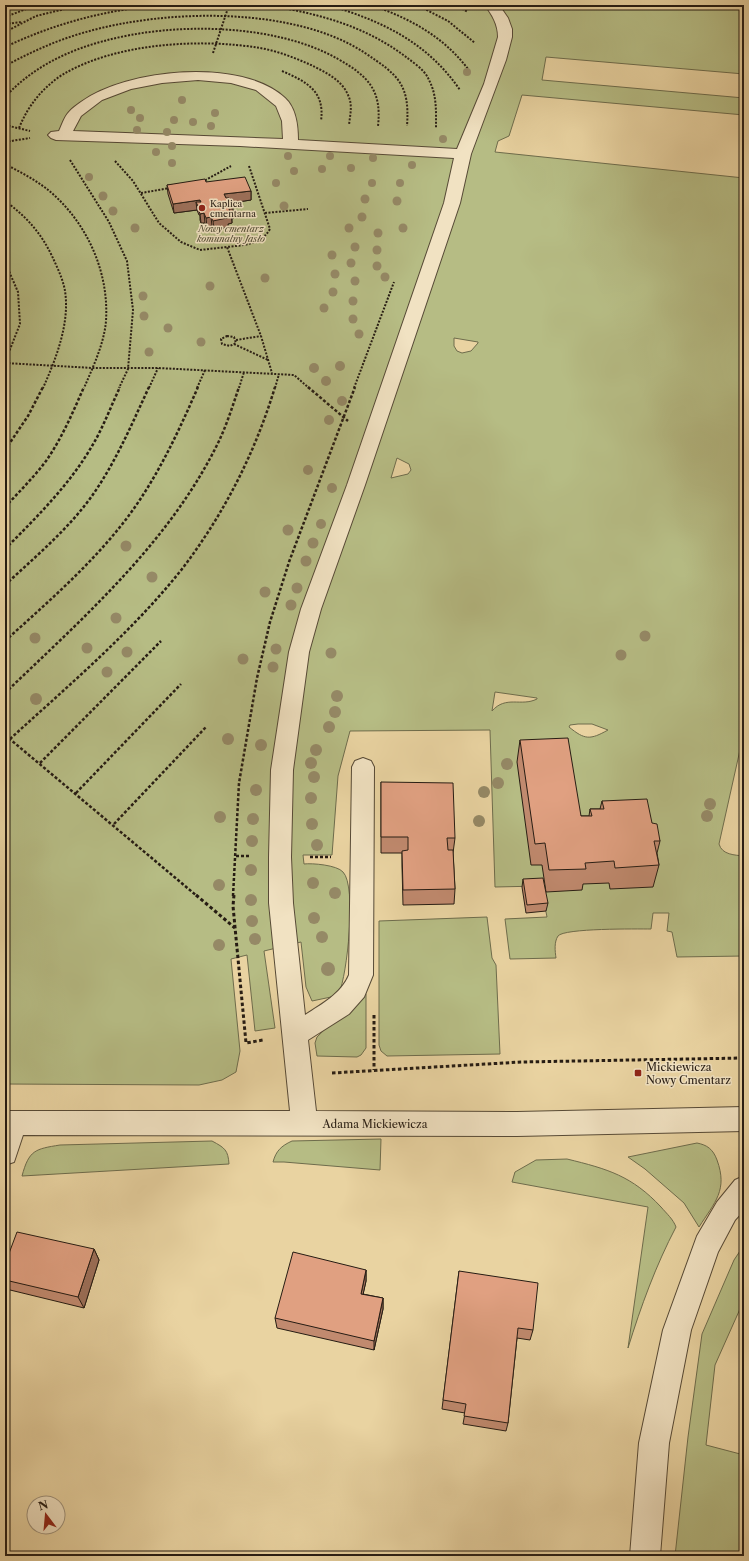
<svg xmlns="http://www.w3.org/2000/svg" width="749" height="1561" font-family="'Libre Caslon Text',serif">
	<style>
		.green { fill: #b6bc84; stroke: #6e6c4c; fill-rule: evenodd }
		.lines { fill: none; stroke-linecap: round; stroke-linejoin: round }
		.minor-casing { stroke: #574a36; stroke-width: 2 }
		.path-far2 { stroke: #261c13; stroke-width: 2; stroke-dasharray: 2 1.5; stroke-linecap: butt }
		.path-far1 { stroke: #261c13; stroke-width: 2.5; stroke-dasharray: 3 2; stroke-linecap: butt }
		.path { stroke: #261c13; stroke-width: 3; stroke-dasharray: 3.5 2.5; stroke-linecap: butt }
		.minor { fill: #f1e2c2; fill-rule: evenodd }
		.tree { fill: #958966 }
		.wall { fill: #c18a6f; stroke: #261c13 }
		.shaded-wall { fill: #9d705a; stroke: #261c13 }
		.building { fill: #e0a081; stroke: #261c13 }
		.poi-dot { fill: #8f2418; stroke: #f1e2c2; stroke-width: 1.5 }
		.labels { text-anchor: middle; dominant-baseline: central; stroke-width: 3; stroke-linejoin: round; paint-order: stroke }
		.far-poi-label { font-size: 9px; fill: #261c13; stroke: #f1e2c2; text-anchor: start }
		.far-park-label { font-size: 9px; font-style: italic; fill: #514c35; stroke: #f1e2c2 }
		.poi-label { font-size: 11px; fill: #261c13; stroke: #f1e2c2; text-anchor: start }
		.street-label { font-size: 11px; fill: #261c13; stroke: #f1e2c2 }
	</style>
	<rect width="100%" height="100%" fill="#e9d3a1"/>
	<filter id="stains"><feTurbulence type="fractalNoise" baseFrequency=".005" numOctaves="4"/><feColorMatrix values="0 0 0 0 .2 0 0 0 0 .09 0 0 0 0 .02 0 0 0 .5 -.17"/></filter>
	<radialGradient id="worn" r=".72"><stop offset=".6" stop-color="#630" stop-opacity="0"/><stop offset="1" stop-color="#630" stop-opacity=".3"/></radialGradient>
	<!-- green -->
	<path class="green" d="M5 5H744V74L546 57 542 80 744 98V115L522 95 509 136 498 141 495 152 744 178V732L719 844C722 855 735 855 744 856V956L677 957 672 932 667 931 669 913H653L651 929C637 929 564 928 558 936 554 942 555 951 556 958L510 959 505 919 547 917 541 886 495 887 490 730 350 731 338 776 332 855H303L304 864C312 863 337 865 343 872 357 886 347 976 339 993L331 997 312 1001 306 987 301 942 264 951 275 1028 255 1031 247 955 231 959 240 1051 236 1072 222 1080 199 1085 5 1084ZM454 338 478 342V343L471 351 462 353 457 351 454 346ZM397 458 409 464 411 470 408 474 391 478ZM495 692 537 698V699C521 707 506 695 492 711ZM578 724H592L608 730C590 740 585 740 569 727L570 725Z
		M487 917 492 958 496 965 500 1054 387 1056 381 1051 379 1045V921Z
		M364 991 366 994V1048L361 1055 357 1057 317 1056 315 1043 317 1037Z
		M381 1139 380 1170 284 1162H273C276 1151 281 1146 292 1141Z
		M212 1141C225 1148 228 1150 229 1164L22 1176C29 1150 35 1149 60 1145Z
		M697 1143C707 1145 713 1149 717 1160 728 1190 715 1202 699 1227L684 1203 645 1169 628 1157Z
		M567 1159C608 1169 632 1176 661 1207 667 1214 673 1219 676 1227 656 1265 641 1306 628 1348L648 1207 512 1182 515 1172 536 1160Z
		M744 1245V1300L715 1365 706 1445 744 1455V1556H675L688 1437 702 1334 734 1260Z"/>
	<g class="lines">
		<!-- minor casing -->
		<g class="minor-casing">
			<path id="minor" d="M485 5H499L508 18 512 29V37L506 60 471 154 460 203 365 485 321 609 309 652 293 770 291 857 293 903 305 1015C322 1004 341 994 349 975L352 767 355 761 363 758 371 761 374 767 373 975 364 997 349 1014 308 1040 316 1111 517 1112 744 1107V1131L517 1136 23 1135 14 1162 5 1165V1111H290L269 903V857L271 770 289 652 301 609 347 485 444 203 454 158 240 146 56 140 51 138 48 135 51 132 59 131C62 125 64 117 69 112 72 108 77 105 81 102 126 69 241 57 285 98 296 108 298 125 298 140L457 149 484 84 498 37C498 24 492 15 485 5ZM198 80 231 83 256 90 276 106 282 121 283 139 73 131 81 116 102 100 131 89 162 83Z
				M744 1176V1210L735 1220 718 1252 691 1330 669 1443 660 1556H630L639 1443 663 1330 697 1236 717 1202 735 1180Z"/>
		</g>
		<!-- path-far2 -->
		<path class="path-far2" d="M265 5C316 13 364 25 406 57 414 63 425 70 429 80 437 95 436 112 436 128
			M328 5C382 21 427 42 460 90
			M371 5C409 18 443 36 468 69
			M417 5 448 21 475 43
			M456 5 468 12
			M5 17 37 5
			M5 24 22 22
			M5 32 36 16 81 5
			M5 47C56 23 108 9 165 5
			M213 53 229 5
			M5 66C31 52 57 40 86 32 166 9 294 6 365 53 398 75 410 84 407 126
			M282 71C307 82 325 91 321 121
			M5 97C32 68 66 51 104 41 173 22 275 23 338 59 368 76 382 90 378 126
			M5 125 30 131
			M19 128C28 106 42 88 62 75 115 43 200 38 260 48 278 51 295 58 311 65 325 72 342 80 348 95 353 105 350 115 349 125
			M5 142 30 138
			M70 160 109 222 127 261 133 310 128 369 119 388
			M115 161 133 181 159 223 181 242 200 250 227 247
			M5 164C22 173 40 182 54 195 89 227 109 274 106 321 104 344 93 367 84 388
			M249 166 270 229C261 245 243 245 227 247L261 336 272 373
			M202 182 231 166
			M141 193 170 188
			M5 201C26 216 41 233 52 256 57 267 63 279 65 291 70 323 56 359 43 388
			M265 213 308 209
			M5 262 18 292 20 324 5 362
			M227 336 234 337 236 343 230 346 222 344 221 339Z
			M236 340 261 336
			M234 344 268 360
			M5 363 93 368H158L294 375 309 388
			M149 388 158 368
			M197 388 205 370
			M239 388 244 372
			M275 388 279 374
			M354 388 394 282"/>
		<!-- path-far1 -->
		<path class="path-far1" d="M308 387 348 421
			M5 450 28 416 43 387
			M5 507C19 492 34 477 46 461 62 438 73 412 84 387
			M5 549C37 517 70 484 92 446 103 428 111 406 120 387
			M5 585C34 558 65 532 89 500 114 466 131 426 149 387
			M5 641C48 602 92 564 127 518 157 478 178 433 198 387
			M5 693C84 617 170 542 219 441 227 424 233 405 239 387
			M5 735 197 896
			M10 739C69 685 132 632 182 569 224 514 255 453 275 387
			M40 763 161 641
			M76 793 181 684
			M114 824 206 727
			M236 856H249
			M310 857H331
			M233 896 239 783 257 678 270 622 289 562 355 387"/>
		<!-- path -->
		<path class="path" d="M196 895 235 928
			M234 895 233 906 246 1043 263 1040
			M374 1015V1070
			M332 1073 521 1062 744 1058"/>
		<!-- minor -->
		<use href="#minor" class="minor"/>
	</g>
	<!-- trees -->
	<g class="tree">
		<circle cx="467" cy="72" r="4"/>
		<circle cx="182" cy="100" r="4"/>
		<circle cx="131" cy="110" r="4"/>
		<circle cx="215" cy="113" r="4"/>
		<circle cx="140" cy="118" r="4"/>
		<circle cx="174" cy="120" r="4"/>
		<circle cx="193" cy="122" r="4"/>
		<circle cx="211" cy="126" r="4"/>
		<circle cx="137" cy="130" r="4"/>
		<circle cx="167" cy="132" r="4"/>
		<circle cx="443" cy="139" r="4"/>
		<circle cx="172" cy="146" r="4"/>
		<circle cx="156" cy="152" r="4"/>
		<circle cx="288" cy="156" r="4"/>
		<circle cx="330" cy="156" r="4"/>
		<circle cx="373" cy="158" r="4"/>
		<circle cx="172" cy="163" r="4"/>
		<circle cx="412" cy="165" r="4"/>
		<circle cx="351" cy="168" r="4"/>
		<circle cx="322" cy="169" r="4"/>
		<circle cx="294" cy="171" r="4"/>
		<circle cx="89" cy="177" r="4"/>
		<circle cx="276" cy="183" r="4"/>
		<circle cx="372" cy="183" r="4"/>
		<circle cx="400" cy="183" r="4"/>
		<circle cx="103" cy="196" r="4.5"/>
		<circle cx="365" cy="199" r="4.5"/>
		<circle cx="397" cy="201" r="4.5"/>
		<circle cx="284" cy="206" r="4.5"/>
		<circle cx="113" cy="211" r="4.5"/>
		<circle cx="362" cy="217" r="4.5"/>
		<circle cx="135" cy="228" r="4.5"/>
		<circle cx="349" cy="228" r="4.5"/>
		<circle cx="403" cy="228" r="4.5"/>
		<circle cx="378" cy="233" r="4.5"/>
		<circle cx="355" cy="247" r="4.5"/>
		<circle cx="377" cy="250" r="4.5"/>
		<circle cx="332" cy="255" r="4.5"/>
		<circle cx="351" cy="263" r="4.5"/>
		<circle cx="377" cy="266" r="4.5"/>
		<circle cx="335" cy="274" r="4.5"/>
		<circle cx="385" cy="277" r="4.5"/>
		<circle cx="265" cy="278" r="4.5"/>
		<circle cx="355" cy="281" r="4.5"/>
		<circle cx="210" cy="286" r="4.5"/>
		<circle cx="333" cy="292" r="4.5"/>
		<circle cx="143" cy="296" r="4.5"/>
		<circle cx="353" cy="301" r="4.5"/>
		<circle cx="324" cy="308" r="4.5"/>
		<circle cx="144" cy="316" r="4.5"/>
		<circle cx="353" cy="319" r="4.5"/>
		<circle cx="168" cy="328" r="4.5"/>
		<circle cx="359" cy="334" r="4.5"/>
		<circle cx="201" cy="342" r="4.5"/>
		<circle cx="149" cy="352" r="4.5"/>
		<circle cx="340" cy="366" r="5"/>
		<circle cx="314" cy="368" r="5"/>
		<circle cx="326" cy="381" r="5"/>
		<circle cx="342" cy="401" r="5"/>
		<circle cx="329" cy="420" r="5"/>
		<circle cx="308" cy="470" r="5"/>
		<circle cx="332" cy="488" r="5"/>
		<circle cx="321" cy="524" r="5"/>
		<circle cx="288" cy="530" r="5.5"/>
		<circle cx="313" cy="543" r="5.5"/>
		<circle cx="126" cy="546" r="5.5"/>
		<circle cx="306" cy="561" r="5.5"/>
		<circle cx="152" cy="577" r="5.5"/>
		<circle cx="297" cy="588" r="5.5"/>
		<circle cx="265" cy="592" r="5.5"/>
		<circle cx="291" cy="605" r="5.5"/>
		<circle cx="116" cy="618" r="5.5"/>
		<circle cx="645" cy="636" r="5.5"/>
		<circle cx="35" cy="638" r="5.5"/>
		<circle cx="87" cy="648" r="5.5"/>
		<circle cx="276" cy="649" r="5.5"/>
		<circle cx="127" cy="652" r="5.5"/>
		<circle cx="331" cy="653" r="5.5"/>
		<circle cx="621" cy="655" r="5.5"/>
		<circle cx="243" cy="659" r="5.5"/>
		<circle cx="273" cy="667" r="5.5"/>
		<circle cx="107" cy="672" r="5.5"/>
		<circle cx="337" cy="696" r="6"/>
		<circle cx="36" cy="699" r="6"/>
		<circle cx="335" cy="712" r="6"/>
		<circle cx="329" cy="727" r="6"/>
		<circle cx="228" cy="739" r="6"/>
		<circle cx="261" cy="745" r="6"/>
		<circle cx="316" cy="750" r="6"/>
		<circle cx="311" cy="763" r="6"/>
		<circle cx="507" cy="764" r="6"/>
		<circle cx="314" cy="777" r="6"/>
		<circle cx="498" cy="783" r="6"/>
		<circle cx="256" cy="790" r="6"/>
		<circle cx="484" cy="792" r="6"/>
		<circle cx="311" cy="798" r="6"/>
		<circle cx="710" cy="804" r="6"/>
		<circle cx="707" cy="816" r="6"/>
		<circle cx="220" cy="817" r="6"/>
		<circle cx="253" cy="819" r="6"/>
		<circle cx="479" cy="821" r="6"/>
		<circle cx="312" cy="824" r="6"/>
		<circle cx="252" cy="841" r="6"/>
		<circle cx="317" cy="845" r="6"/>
		<circle cx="251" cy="870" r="6"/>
		<circle cx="313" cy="883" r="6"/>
		<circle cx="219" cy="885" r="6"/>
		<circle cx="335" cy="893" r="6"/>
		<circle cx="251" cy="900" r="6"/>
		<circle cx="314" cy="918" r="6"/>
		<circle cx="252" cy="921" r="6"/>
		<circle cx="322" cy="937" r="6"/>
		<circle cx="255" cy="939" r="6"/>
		<circle cx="219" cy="945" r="6"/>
		<circle cx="328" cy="969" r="7"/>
	</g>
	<!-- wall -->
	<path class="wall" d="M206 182 251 191V200L231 203V206L233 209 234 218 232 219V223L228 224V227L214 230 212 226 207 227 205 223H201L200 220V215H199L197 210 174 213 168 194 167 185Z
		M520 740 581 816H589L590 809H600L602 801 652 823 660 841 657 853 659 865 653 887 610 889 609 883 583 884 582 890 546 892 542 865H531L517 762Z
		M381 782 455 838 453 853 455 889 454 904 403 905 402 866V853H381Z
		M523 879 548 903 546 911 526 913 522 887Z
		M94 1249 99 1260 84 1308 6 1289 5 1287V1264Z
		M366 1270V1281L363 1294 383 1298V1309L374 1350 277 1328 275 1318Z
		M459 1271 533 1330 530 1340 517 1338 508 1423 506 1431 463 1424 465 1413 442 1409Z"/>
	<!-- shaded-wall -->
	<path class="shaded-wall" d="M251 191V200L231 203 230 201H227L224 194Z
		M200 200 201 206 196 202 197 210 174 213 173 204Z
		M204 213 205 223H201L200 214Z
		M231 214 232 223 228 224V227L214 230 213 221 226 215Z
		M211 217 212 226 207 227 206 218Z
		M94 1249 99 1260 84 1308 78 1297Z
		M366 1270V1281L361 1304V1294Z
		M383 1298V1309L374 1350V1341Z"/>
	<!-- building -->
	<path class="building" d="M245 177 251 191 224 194 226 198H229L230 201H227L228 206H232L233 209H229L231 214 226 215 227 218 213 221 211 217 206 218 204 213 200 214 199 211 203 210 202 205 198 206 196 202H201L200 200 173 204 167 185 205 179 206 182Z
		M568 738 581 816H592L590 809H604L602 801 647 799 652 823 657 824 660 841H654L659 865 615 868 614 861 585 863 586 869 549 870 545 843 535 844 520 740Z
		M381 782 453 783 455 838H447L448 850H453L455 889 403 890 402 851 408 850V837H381Z
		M543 878 548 903 527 905 523 879Z
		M17 1232 94 1249 78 1297 5 1280V1264Z
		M293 1252 366 1270 361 1294 383 1298 374 1341 275 1318Z
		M459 1271 538 1283 533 1330 518 1328 508 1423 464 1416 466 1404 443 1400Z"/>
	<!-- markers -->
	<g class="poi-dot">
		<circle cx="202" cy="208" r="4"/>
		<rect x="634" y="1069" width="8" height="8" rx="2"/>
	</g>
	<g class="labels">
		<!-- far-poi labels -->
		<g class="far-poi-label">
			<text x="210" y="203">Kaplica<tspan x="210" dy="10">cmentarna</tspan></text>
		</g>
		<!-- far-park labels -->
		<g class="far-park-label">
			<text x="231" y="228">Nowy cmentarz<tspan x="231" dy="10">komunalny Jasło</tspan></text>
		</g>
		<!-- poi labels -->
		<g class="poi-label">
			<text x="646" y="1067">Mickiewicza<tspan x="646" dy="13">Nowy Cmentarz</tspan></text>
		</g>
		<!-- street labels -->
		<g class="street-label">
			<text x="375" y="1124">Adama Mickiewicza</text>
		</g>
	</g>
	<!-- margin -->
	<rect width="749" height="1561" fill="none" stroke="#e9d3a1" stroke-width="20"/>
	<rect x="6" y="6" width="737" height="1549" fill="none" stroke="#261c13" stroke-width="2"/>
	<rect x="10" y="10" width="729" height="1541" fill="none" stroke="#261c13"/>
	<!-- north arrow -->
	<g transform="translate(46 1515) rotate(344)"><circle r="19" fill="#f1e2c2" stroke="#a0937c"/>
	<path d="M0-3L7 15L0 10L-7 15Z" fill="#8f2418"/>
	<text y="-6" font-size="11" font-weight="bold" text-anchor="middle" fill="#261c13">N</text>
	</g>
	<rect width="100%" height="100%" filter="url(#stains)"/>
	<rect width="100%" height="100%" fill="url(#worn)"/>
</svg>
